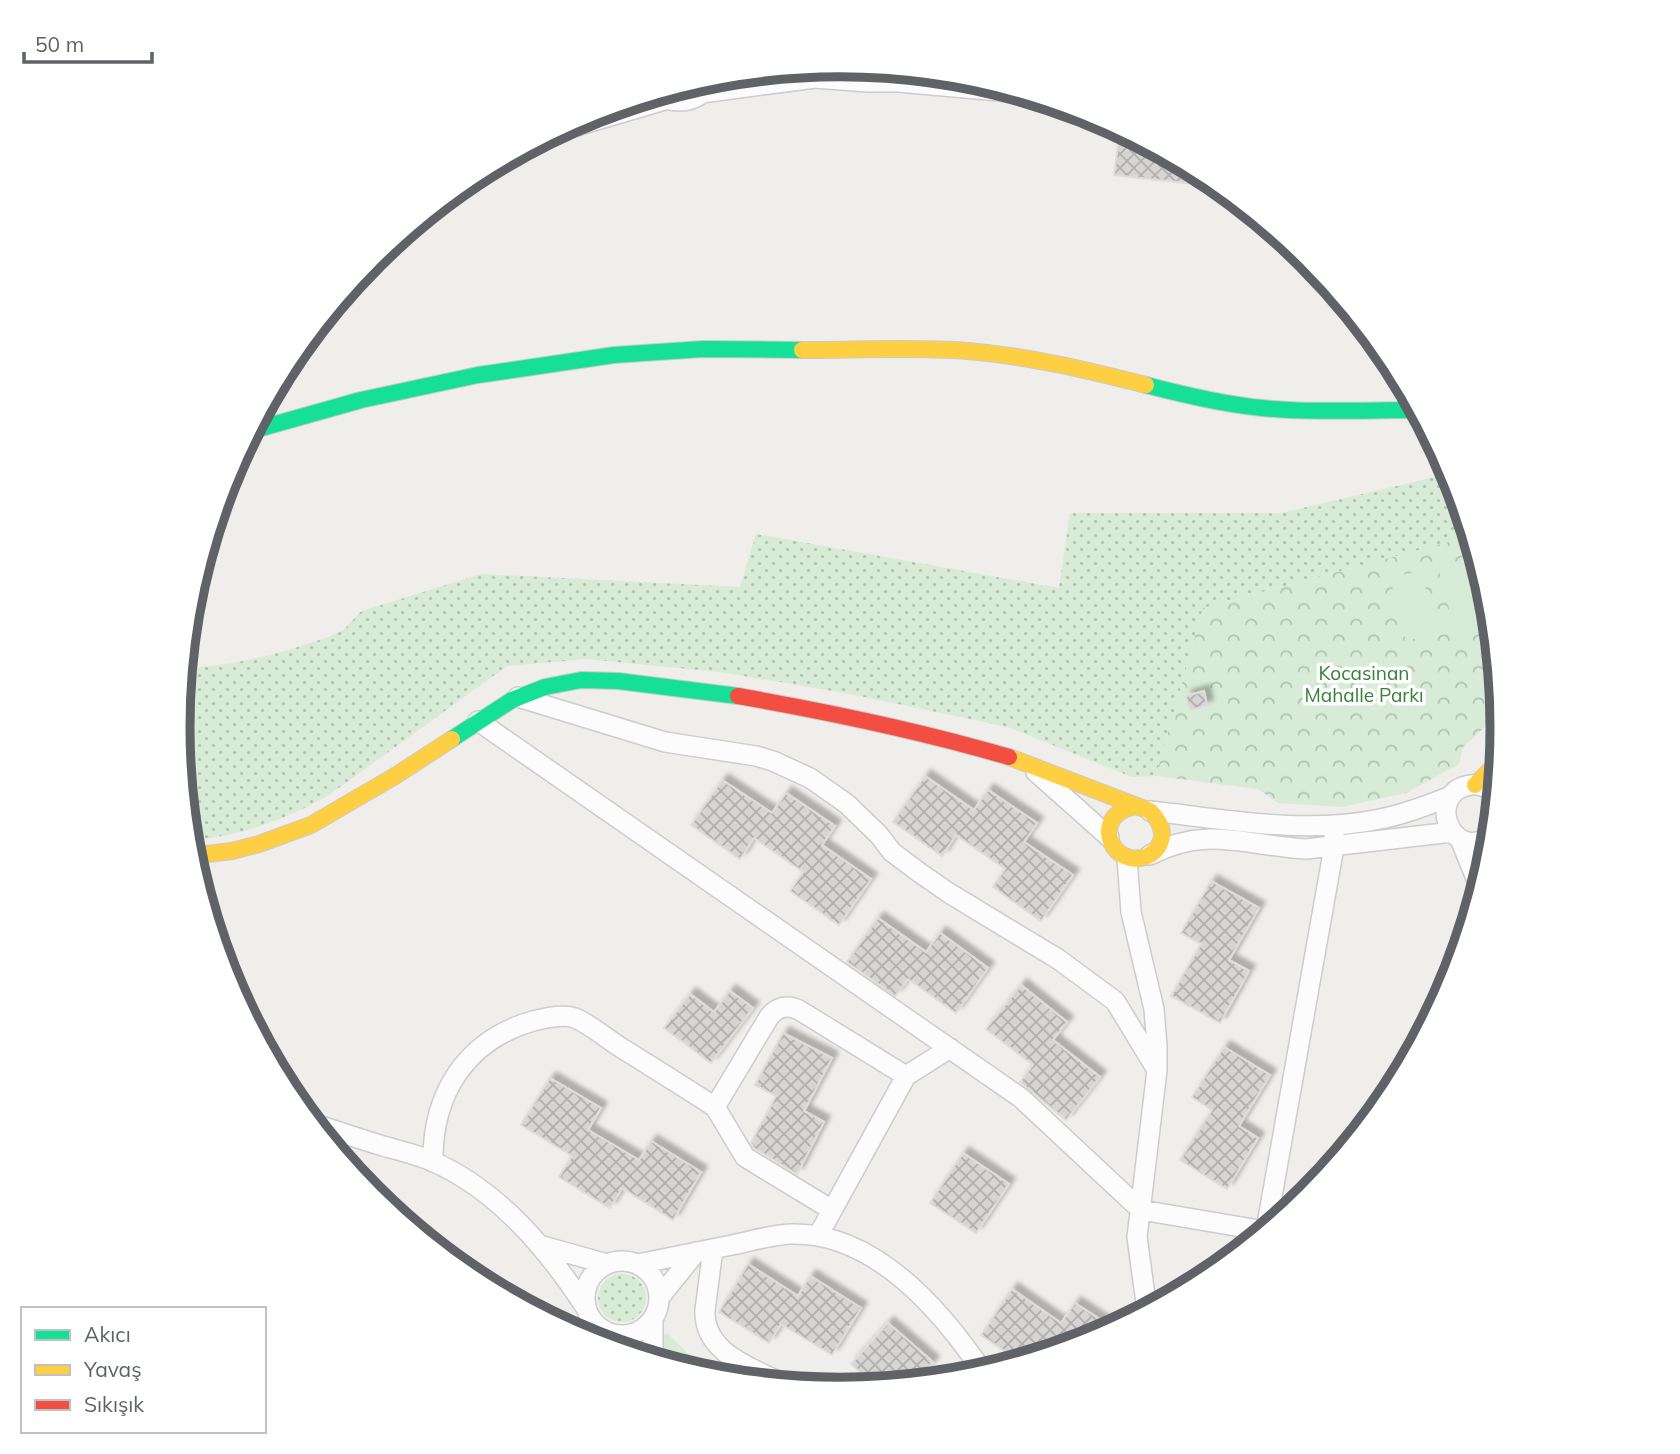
<svg xmlns="http://www.w3.org/2000/svg" width="1680" height="1454" font-family="Mulish,sans-serif">
	<style>
		.grass { fill: url(#grass-dots) }
		.park { fill: url(#park-crowns) }
		.pitch { fill: #d8ebd6 }
		.building { fill: url(#building-cross-hatch); stroke: #deddd9; stroke-width: 2; filter: url(#shadow) }
		.lines { fill: none; stroke-linecap: round; stroke-linejoin: round }
		.street-casing { stroke: #cbcccc; stroke-width: 22 }
		.fast-casing { stroke: #cacacb; stroke-width: 18 }
		.slow-casing { stroke: #cacacb; stroke-width: 18 }
		.jam-casing { stroke: #cacacb; stroke-width: 18 }
		.street { stroke: #fdfcfc; stroke-width: 19 }
		.fast { stroke: #16e098; stroke-width: 16 }
		.slow { stroke: #ffcf43; stroke-width: 16 }
		.jam { stroke: #f24e42; stroke-width: 16 }
		.labels { text-anchor: middle; dominant-baseline: central; stroke-width: 7; stroke-linejoin: round; paint-order: stroke }
		.park-label { font-size: 19px; fill: #348238; stroke: #fff }
		.rim { fill: none; stroke: #5f6368; stroke-width: 9 }
	</style>
	<defs>
		<pattern id="grass-dots" width="8" height="8" patternUnits="userSpaceOnUse" patternTransform="scale(1.75)"><rect width="8" height="8" fill="#d8ebd6"/><path d="M2 2h.1M6 6h.1" fill="none" stroke="#b2c2b1" stroke-width="1.8" stroke-linecap="round"/></pattern>
		<pattern id="park-crowns" width="20" height="18" patternUnits="userSpaceOnUse" patternTransform="scale(1.75)"><rect width="20" height="18" fill="#d8ebd6"/><path d="M2 6a3 3 0 1 1 6 0M12 15a3 3 0 1 1 6 0" fill="none" stroke="#b2c2b1"/></pattern>
		<pattern id="building-cross-hatch" width="8" height="8" patternUnits="userSpaceOnUse" patternTransform="scale(1.75)"><rect width="8" height="8" fill="#d6d5d3"/><path d="M0 0l8 8M0 8l8-8" fill="none" stroke="#b1b0af"/></pattern>
		<filter id="shadow"><feDropShadow dx="6" dy="-6" stdDeviation="2" flood-color="#0004"/></filter>
	</defs>
	<rect width="100%" height="100%" fill="#efeeea"/>
	<!-- grass -->
	<path class="grass" d="M1452 473 1471 536 1203 608 1156 776 1132 777 1008 727 850 694 720 672 586 659 507 666 329 795C285 820 240 836 189 841L178 727 184 669C226 665 267 658 307 644 319 640 333 636 343 630 349 626 355 616 362 611L481 574 740 587 756 534 1059 588 1070 513H1281Z
		M598 1298a24 24 0 1 1 48 0a24 24 0 1 1-48 0Z"/>
	<!-- park -->
	<path class="park" d="M1471 536 1490 598 1501 712 1463 747 1459 764 1406 793 1342 807 1278 803 1258 789 1156 776 1203 608Z
		M667 1333 709 1374 714 1377 650 1358V1339Z"/>
	<!-- pitch -->
	<path class="pitch" d="M1477 556 1490 598 1492 619 1454 629 1438 566Z
		M1421 570 1437 633 1406 641 1390 578Z"/>
	<!-- building -->
	<path class="building" d="M1120 129 1208 177 1221 187 1114 175Z
		M1204 691 1207 706 1190 710 1186 696Z
		M925 776 974 810 988 790 1037 823 1024 842 1073 875 1041 921 993 887 1005 869 956 835 942 856 893 822Z
		M722 780 772 813 786 793 835 826 822 845 871 879 839 925 790 891 803 872 754 838 740 859 691 825Z
		M1211 881 1259 908 1229 960 1249 971 1220 1023 1171 996 1201 944 1181 933Z
		M878 918 926 952 940 933 988 968 956 1013 908 979 895 996 847 962Z
		M1021 985 1067 1022 1053 1040 1100 1077 1066 1120 1020 1082 1033 1065 986 1029Z
		M730 991 753 1008 711 1063 664 1028 690 994 714 1012Z
		M783 1033 832 1058 804 1111 824 1122 797 1174 754 1148 751 1143 776 1096 755 1085Z
		M1224 1047 1270 1075 1239 1126 1258 1138 1227 1189 1180 1160 1212 1110 1192 1097Z
		M550 1078 601 1108 588 1130 639 1160 651 1141 701 1172 673 1220 622 1188 610 1208 559 1177 572 1156 521 1125Z
		M963 1153 1009 1184 976 1233 930 1203Z
		M748 1264 798 1296 810 1276 861 1308 832 1355 781 1324 769 1343 719 1312Z
		M1012 1289 1061 1323 1075 1303 1113 1328 1093 1339 1050 1352 1044 1348 1039 1355 1019 1361 981 1335Z
		M888 1323 933 1362 915 1382 880 1385 871 1378 869 1380 851 1364Z"/>
	<g class="lines">
		<!-- street casing -->
		<g class="street-casing">
			<path id="street" d="M702 93 815 78 868 82H898L1021 93
				M656 94C678 107 703 102 714 77
				M553 133 665 100
				M518 697 665 742 756 756 773 761 810 778 847 804 879 835 892 852 920 873 949 893 1058 959 1115 1001 1157 1070
				M478 721 1021 1098 1141 1210 1265 1231
				M1036 772 1109 837
				M1150 811C1226 819 1304 835 1380 819 1405 814 1428 805 1451 796
				M1491 836C1449 864 1425 791 1471 785 1481 784 1489 788 1496 795
				M1460 839 1480 888
				M1150 855C1206 825 1247 846 1306 849L1452 832
				M1127 859 1131 912 1154 1009 1157 1046V1070L1137 1237 1147 1310
				M312 1123C336 1131 360 1139 383 1146 401 1151 418 1155 434 1162 499 1191 548 1250 586 1308
				M433 1162C432 1094 466 1040 533 1021 544 1018 564 1014 575 1018 591 1025 606 1038 620 1047 652 1067 684 1087 715 1107
				M832 1210 745 1157 715 1107 769 1017C777 1007 787 1004 799 1010L906 1076
				M1266 1230 1334 847V825
				M818 1236 906 1076 950 1048
				M539 1245 607 1264
				M713 1249 705 1310C703 1353 752 1368 784 1384
				M585 1298a37 37 0 1 1 74 0a37 37 0 1 1-74 0Z
				M638 1264C669 1258 701 1251 732 1245 751 1241 771 1235 790 1234 873 1231 941 1310 983 1372
				M659 1298 696 1252
				M653 1318V1359"/>
		</g>
		<!-- fast casing -->
		<g class="fast-casing">
			<path id="fast" d="M1146 385C1184 395 1222 404 1262 408 1314 413 1366 410 1418 410
				M251 431 361 400 478 375 614 355 703 349 802 350
				M452 739 512 700 545 687 581 680 618 681 738 696"/>
		</g>
		<!-- slow casing -->
		<g class="slow-casing">
			<path id="slow" d="M802 350C857 350 913 347 968 351 1028 356 1087 370 1146 385
				M1009 757 1150 811C1158 819 1165 829 1161 841 1158 850 1151 856 1141 858 1115 864 1096 828 1120 812 1124 809 1130 808 1135 806
				M1475 785 1499 761
				M191 856 232 851 259 844 311 825 395 776 452 739"/>
		</g>
		<!-- jam casing -->
		<g class="jam-casing">
			<path id="jam" d="M738 696C829 712 921 731 1009 757"/>
		</g>
		<!-- street -->
		<use href="#street" class="street"/>
		<!-- fast -->
		<use href="#fast" class="fast"/>
		<!-- slow -->
		<use href="#slow" class="slow"/>
		<!-- jam -->
		<use href="#jam" class="jam"/>
	</g>
	<g class="labels">
		<!-- park labels -->
		<g class="park-label">
			<text x="1364" y="673">Kocasinan<tspan x="1364" dy="22">Mahalle Parkı</tspan></text>
		</g>
	</g>
	<!-- crop -->
	<path d="M0 0H1680V1454H0ZM190 727a650 650 0 1 1 1300 0a650 650 0 1 1-1300 0Z" fill="#fff" fill-rule="evenodd"/>
	<path class="rim" d="M190 727a650 650 0 1 1 1300 0a650 650 0 1 1-1300 0Z"/>
	<!-- legend -->
	<rect x="21" y="1307" width="245" height="126" fill="#ffffff" stroke="#bfc1c3" stroke-width="2"/>
	<rect x="35" y="1330" width="35" height="10" fill="#16e098" stroke="#bfc1c3" stroke-width="2"/>
	<text x="84" y="1342" font-size="21" fill="#5f6368">Akıcı</text>
	<rect x="35" y="1365" width="35" height="10" fill="#ffcf43" stroke="#bfc1c3" stroke-width="2"/>
	<text x="84" y="1377" font-size="21" fill="#5f6368">Yavaş</text>
	<rect x="35" y="1400" width="35" height="10" fill="#f24e42" stroke="#bfc1c3" stroke-width="2"/>
	<text x="84" y="1412" font-size="21" fill="#5f6368">Sıkışık</text>
	<!-- scale -->
	<path d="M24 52v10h128v-10" fill="none" stroke="#5f6368" stroke-width="3.5"/>
	<text x="35" y="52" font-size="21" fill="#5f6368" stroke="#ffffff" stroke-width="5" paint-order="stroke">50 m</text>
</svg>
